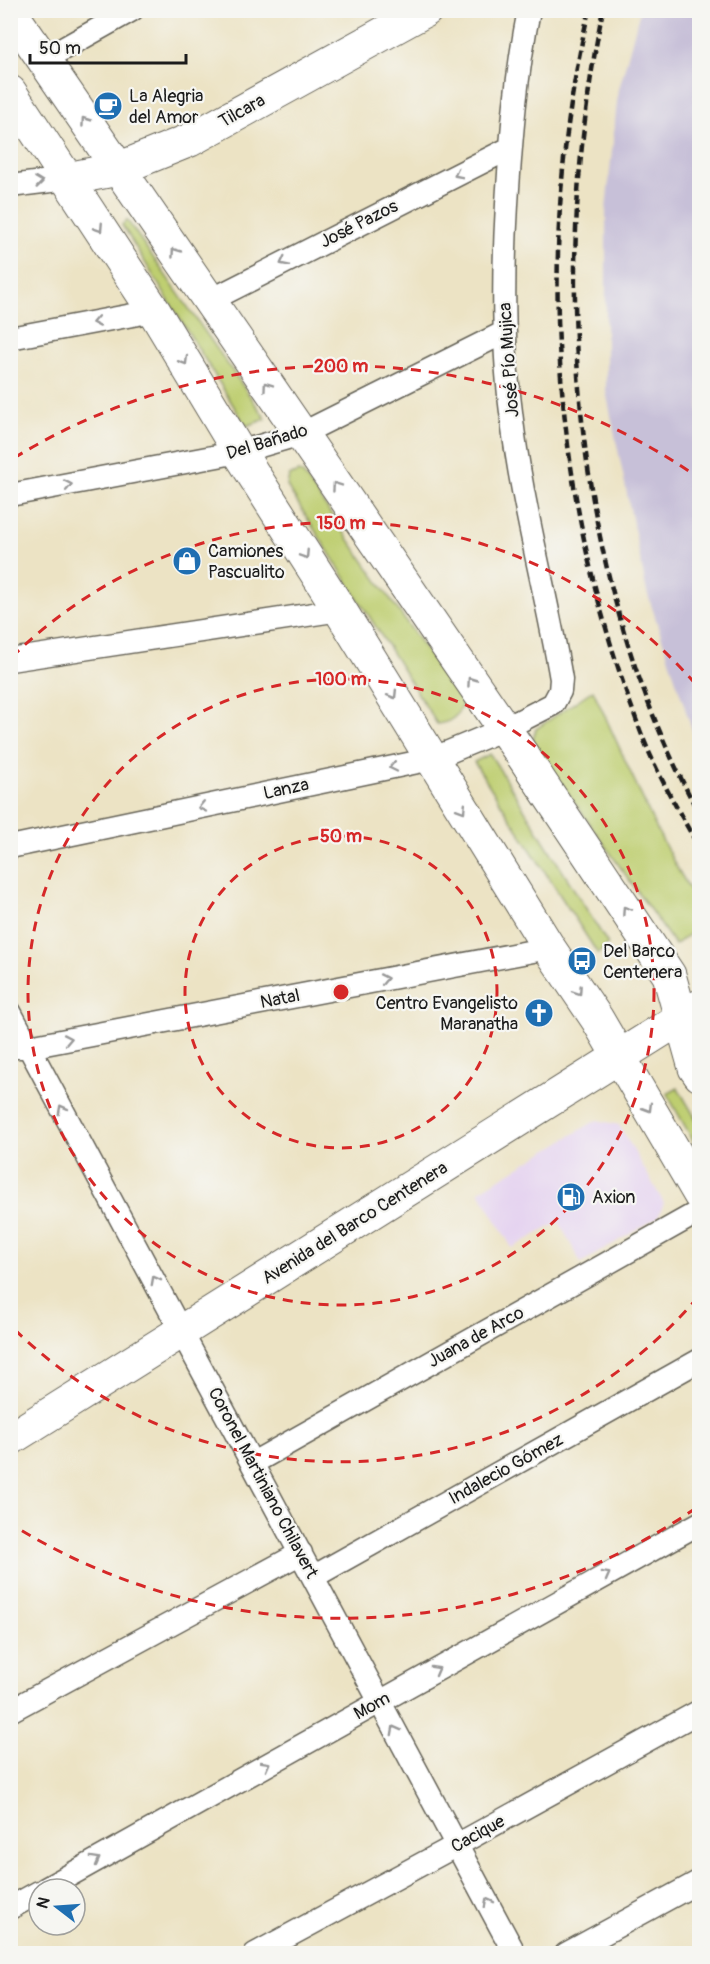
<svg xmlns="http://www.w3.org/2000/svg" width="710" height="1964" font-family="Pangolin,sans-serif">
	<style>
		.built { fill: #e5d3f0 }
		.industrial { fill: #c7c0d8 }
		.green { fill: #bece70; stroke: #6d7546; stroke-width: 1.5 }
		.lines { fill: none; stroke-linecap: round; stroke-linejoin: round }
		.street-casing { stroke: #656257; stroke-width: 25 }
		.secondary-casing { stroke: #656257; stroke-width: 35 }
		.street { stroke: #fff; stroke-width: 22 }
		.secondary { stroke: #fff; stroke-width: 33 }
		.rail { stroke: #1c1c1c; stroke-width: 4.5; stroke-dasharray: 9 4.5; stroke-linecap: butt }
		.oneway { stroke: #999 }
		.ring { fill: none; stroke: #d62828; stroke-width: 3; stroke-dasharray: 10 8 }
		.labels { text-anchor: middle; dominant-baseline: central; stroke-width: 4.5; stroke-linejoin: round; paint-order: stroke }
		.poi-label { font-size: 18px; fill: #1c1c1c; stroke: #f6f6f2; text-anchor: start }
		.street-label { font-size: 18px; fill: #1c1c1c; stroke: #f6f6f2 }
		.centre { fill: #d62828; stroke: #f6f6f2; stroke-width: 3 }
		.ring-label { font-size: 18px; text-anchor: middle; font-weight: bold; fill: #d62828; stroke: #f6f6f2; stroke-width: 4.5; stroke-linejoin: round; paint-order: stroke }
	</style>
	<rect width="100%" height="100%" fill="#f6f6f2"/>
	<filter id="ink" filterUnits="userSpaceOnUse"><feTurbulence type="fractalNoise" baseFrequency=".0167" numOctaves="2"/><feDisplacementMap in="SourceGraphic" scale="12" xChannelSelector="R" yChannelSelector="G"/><feConvolveMatrix kernelMatrix="1 2 1 2 8 2 1 2 1" color-interpolation-filters="sRGB"/></filter>
	<filter id="wash" filterUnits="userSpaceOnUse"><feTurbulence type="fractalNoise" baseFrequency=".008" numOctaves="4" result="noise"/><feDisplacementMap in="SourceGraphic" scale="24" xChannelSelector="R" yChannelSelector="G"/><feGaussianBlur stdDeviation="1.35" result="paint"/><feColorMatrix in="noise" values="0 0 0 0 0 0 0 0 0 0 0 0 0 0 0 0 0 1.4 0 .05"/><feComposite in="paint" operator="in"/></filter>
	<g filter="url(#wash)">
		<rect width="100%" height="100%" fill="#ece3c4"/>
		<!-- built -->
		<path class="built" d="M597 1120 619 1125 664 1203 658 1217 581 1263 559 1222 512 1248 479 1191Z"/>
		<!-- industrial -->
		<path class="industrial" d="M640 11H699V751L647 592 606 391V209L618 93Z"/>
		<!-- green -->
		<path class="green" d="M127 220 266 419 246 426 122 225Z
			M298 472 303 474 463 703C457 717 452 722 437 724L287 486 289 476Z
			M593 690 657 830 677 868 699 905V927L675 945 532 742 536 729Z
			M490 754 608 944 598 954 474 762Z
			M678 1088 699 1124V1151L667 1094Z"/>
	</g>
	<g filter="url(#ink)">
		<g class="lines">
			<!-- street casing -->
			<g class="street-casing">
				<path id="street" d="M43 60 132 10
					M10 186 67 179
					M209 301 510 148
					M10 338 154 311
					M10 495 239 452 301 434 505 332
					M10 660 340 610
					M10 847 432 759 504 729 553 704 560 691 561 679C546 590 521 502 511 412 502 343 503 273 507 204 511 139 516 75 529 10
					M10 1012 515 1954
					M10 1047H29L549 948
					M253 1463 700 1211
					M313 1577 700 1360
					M10 1711 301 1553
					M45 1889 700 1523
					M10 1908 39 1892
					M255 1954 457 1845 700 1711
					M566 1954 700 1881"/>
			</g>
			<!-- secondary casing -->
			<g class="secondary-casing">
				<path id="secondary" d="M10 11 523 756 669 975 695 1068 700 1075
					M10 92 154 311 239 452 340 610 549 948 597 1019 700 1195
					M67 179 118 169 190 140 426 10
					M10 1439 700 1006"/>
			</g>
			<!-- street -->
			<use href="#street" class="street"/>
			<!-- secondary -->
			<use href="#secondary" class="secondary"/>
			<!-- rail -->
			<path class="rail" d="M589 10C534 245 552 494 636 719 652 765 676 807 700 849
				M603 10C594 52 588 94 583 136 558 364 589 612 700 815"/>
		</g>
		<!-- one-way arrows -->
		<defs><path id="oneway-chevron" d="M-2-3.5L2.5 0L-2 3.5" fill="none" stroke-width="1.6" stroke-linecap="round" stroke-linejoin="round" transform="scale(1.5)"/></defs>
		<g class="oneway">
			<use href="#oneway-chevron" transform="translate(85 121) rotate(-125)"/>
			<use href="#oneway-chevron" transform="translate(458 174) rotate(153)"/>
			<use href="#oneway-chevron" transform="translate(39 182) rotate(-7)"/>
			<use href="#oneway-chevron" transform="translate(99 228) rotate(57)"/>
			<use href="#oneway-chevron" transform="translate(175 252) rotate(-125)"/>
			<use href="#oneway-chevron" transform="translate(284 262) rotate(153)"/>
			<use href="#oneway-chevron" transform="translate(96 322) rotate(169)"/>
			<use href="#oneway-chevron" transform="translate(184 361) rotate(59)"/>
			<use href="#oneway-chevron" transform="translate(267 386) rotate(-125)"/>
			<use href="#oneway-chevron" transform="translate(68 485) rotate(-11)"/>
			<use href="#oneway-chevron" transform="translate(336 486) rotate(-125)"/>
			<use href="#oneway-chevron" transform="translate(305 555) rotate(57)"/>
			<use href="#oneway-chevron" transform="translate(471 681) rotate(-125)"/>
			<use href="#oneway-chevron" transform="translate(393 695) rotate(58)"/>
			<use href="#oneway-chevron" transform="translate(393 767) rotate(168)"/>
			<use href="#oneway-chevron" transform="translate(202 807) rotate(168)"/>
			<use href="#oneway-chevron" transform="translate(462 809) rotate(58)"/>
			<use href="#oneway-chevron" transform="translate(626 910) rotate(-124)"/>
			<use href="#oneway-chevron" transform="translate(384 979) rotate(-11)"/>
			<use href="#oneway-chevron" transform="translate(578 991) rotate(56)"/>
			<use href="#oneway-chevron" transform="translate(68 1039) rotate(-11)"/>
			<use href="#oneway-chevron" transform="translate(648 1108) rotate(59)"/>
			<use href="#oneway-chevron" transform="translate(62 1109) rotate(-118)"/>
			<use href="#oneway-chevron" transform="translate(155 1280) rotate(-118)"/>
			<use href="#oneway-chevron" transform="translate(606 1575) rotate(-29)"/>
			<use href="#oneway-chevron" transform="translate(436 1670) rotate(-29)"/>
			<use href="#oneway-chevron" transform="translate(395 1730) rotate(-118)"/>
			<use href="#oneway-chevron" transform="translate(266 1765) rotate(-29)"/>
			<use href="#oneway-chevron" transform="translate(96 1860) rotate(-29)"/>
			<use href="#oneway-chevron" transform="translate(488 1902) rotate(-118)"/>
		</g>
	</g>
	<!-- distance rings -->
	<g class="ring">
		<circle cx="341" cy="992" r="156"/>
		<circle cx="341" cy="992" r="313"/>
		<path d="M698 1297A469 469 0 0 1 12 1327M12 657A469 469 0 0 1 698 687"/>
		<path d="M696 1508A626 626 0 0 1 14 1526M14 458A626 626 0 0 1 696 476"/>
	</g>
	<!-- icons -->
	<defs>
		<g id="cafe-disc" transform="scale(1.5)"><circle r="9.5" fill="#1f6fb2" stroke="#f6f6f2"/><path d="M-5.5-4.5H6V0H3Q3 3.5 0 3.5H-2.5Q-5.5 3.5-5.5 0ZM3-3.2v2h1.7v-2ZM-6 4.5H4V6H-6Z" fill="#fff"/></g>
		<g id="shop-disc" transform="scale(1.5)"><circle r="9.5" fill="#1f6fb2" stroke="#f6f6f2"/><path d="M-5-2.5h2.3a2.7 3.5 0 0 1 5.4 0H5L5.5 6h-11ZM-1.5-2.5h3a1.5 2.3 0 0 0-3 0Z" fill="#fff"/></g>
		<g id="bus-disc" transform="scale(1.5)"><circle r="9.5" fill="#1f6fb2" stroke="#f6f6f2"/><path d="M-5-6H5V4H4V6H2V4H-2V6H-4V4H-5ZM-3.5-4V0h7V-4ZM-3.5 1.2v1.5H-2V1.2ZM2 1.2v1.5H3.5V1.2Z" fill="#fff"/></g>
		<g id="church-disc" transform="scale(1.5)"><circle r="9.5" fill="#1f6fb2" stroke="#f6f6f2"/><path d="M-1.2-6h2.4v3.5h3.3v2.4h-3.3V6h-2.4V-.1h-3.3v-2.4h3.3Z" fill="#fff"/></g>
		<g id="fuel-disc" transform="scale(1.5)"><circle r="9.5" fill="#1f6fb2" stroke="#f6f6f2"/><path d="M-5.5-6h7V0h2V4h1.3V-2.5L3-4.5l.8-.8L6-3V5H2.5V1h-1V6h-7ZM-4.2-4.7v3.2H.2V-4.7Z" fill="#fff"/></g>
	</defs>
	<g fill-rule="evenodd">
		<use href="#cafe-disc" x="108" y="106"/>
		<use href="#shop-disc" x="187" y="561"/>
		<use href="#bus-disc" x="582" y="961"/>
		<use href="#church-disc" x="539" y="1013"/>
		<use href="#fuel-disc" x="571" y="1197"/>
	</g>
	<g class="labels">
		<!-- poi labels -->
		<g class="poi-label">
			<text x="129" y="96">La Alegria<tspan x="129" dy="21">del Amor</tspan></text>
			<text x="208" y="551">Camiones<tspan x="208" dy="21">Pascualito</tspan></text>
			<text x="603" y="951">Del Barco<tspan x="603" dy="21">Centenera</tspan></text>
			<text x="518" y="1003" text-anchor="end">Centro Evangelisto<tspan x="518" dy="21">Maranatha</tspan></text>
			<text x="592" y="1197">Axion</text>
		</g>
		<!-- street labels -->
		<g class="street-label">
			<text transform="translate(242 111) rotate(-29)">Tilcara</text>
			<text transform="translate(359 224) rotate(-27)">José Pazos</text>
			<text transform="translate(509 360) rotate(-94)">José Pío Mujica</text>
			<text transform="translate(267 442) rotate(-17)">Del Bañado</text>
			<text transform="translate(286 789) rotate(-12)">Lanza</text>
			<text transform="translate(280 999) rotate(-11)">Natal</text>
			<text transform="translate(355 1223) rotate(-32)">Avenida del Barco Centenera</text>
			<text transform="translate(476 1337) rotate(-29)">Juana de Arco</text>
			<text transform="translate(506 1469) rotate(-29)">Indalecio Gómez</text>
			<text transform="translate(263 1483) rotate(62)">Coronel Martiniano Chilavert</text>
			<text transform="translate(372 1706) rotate(-29)">Mom</text>
			<text transform="translate(478 1834) rotate(-29)">Cacique</text>
		</g>
	</g>
	<circle cx="341" cy="992" r="9" class="centre"/>
	<g class="ring-label">
		<text x="341" y="372">200 m</text>
		<text x="341" y="529">150 m</text>
		<text x="341" y="685">100 m</text>
		<text x="341" y="842">50 m</text>
	</g>
	<!-- margin -->
	<rect width="710" height="1964" fill="none" stroke="#f6f6f2" stroke-width="36"/>
	<!-- north arrow -->
	<g transform="translate(57 1907) rotate(287)"><circle r="28" fill="#f6f6f2" stroke="#9f9f9c" stroke-width="1.5"/>
	<path d="M0-4.5L10 22L0 15L-10 22Z" fill="#1f6fb2"/>
	<text y="-9" font-size="16" font-weight="bold" text-anchor="middle" fill="#1c1c1c">N</text>
	</g>
	<!-- scale -->
	<path d="M30 54v9h156v-9" fill="none" stroke="#1c1c1c" stroke-width="3"/>
	<text x="39" y="54" font-size="18" fill="#1c1c1c" stroke="#f6f6f2" stroke-width="4.5" paint-order="stroke">50 m</text>
</svg>
